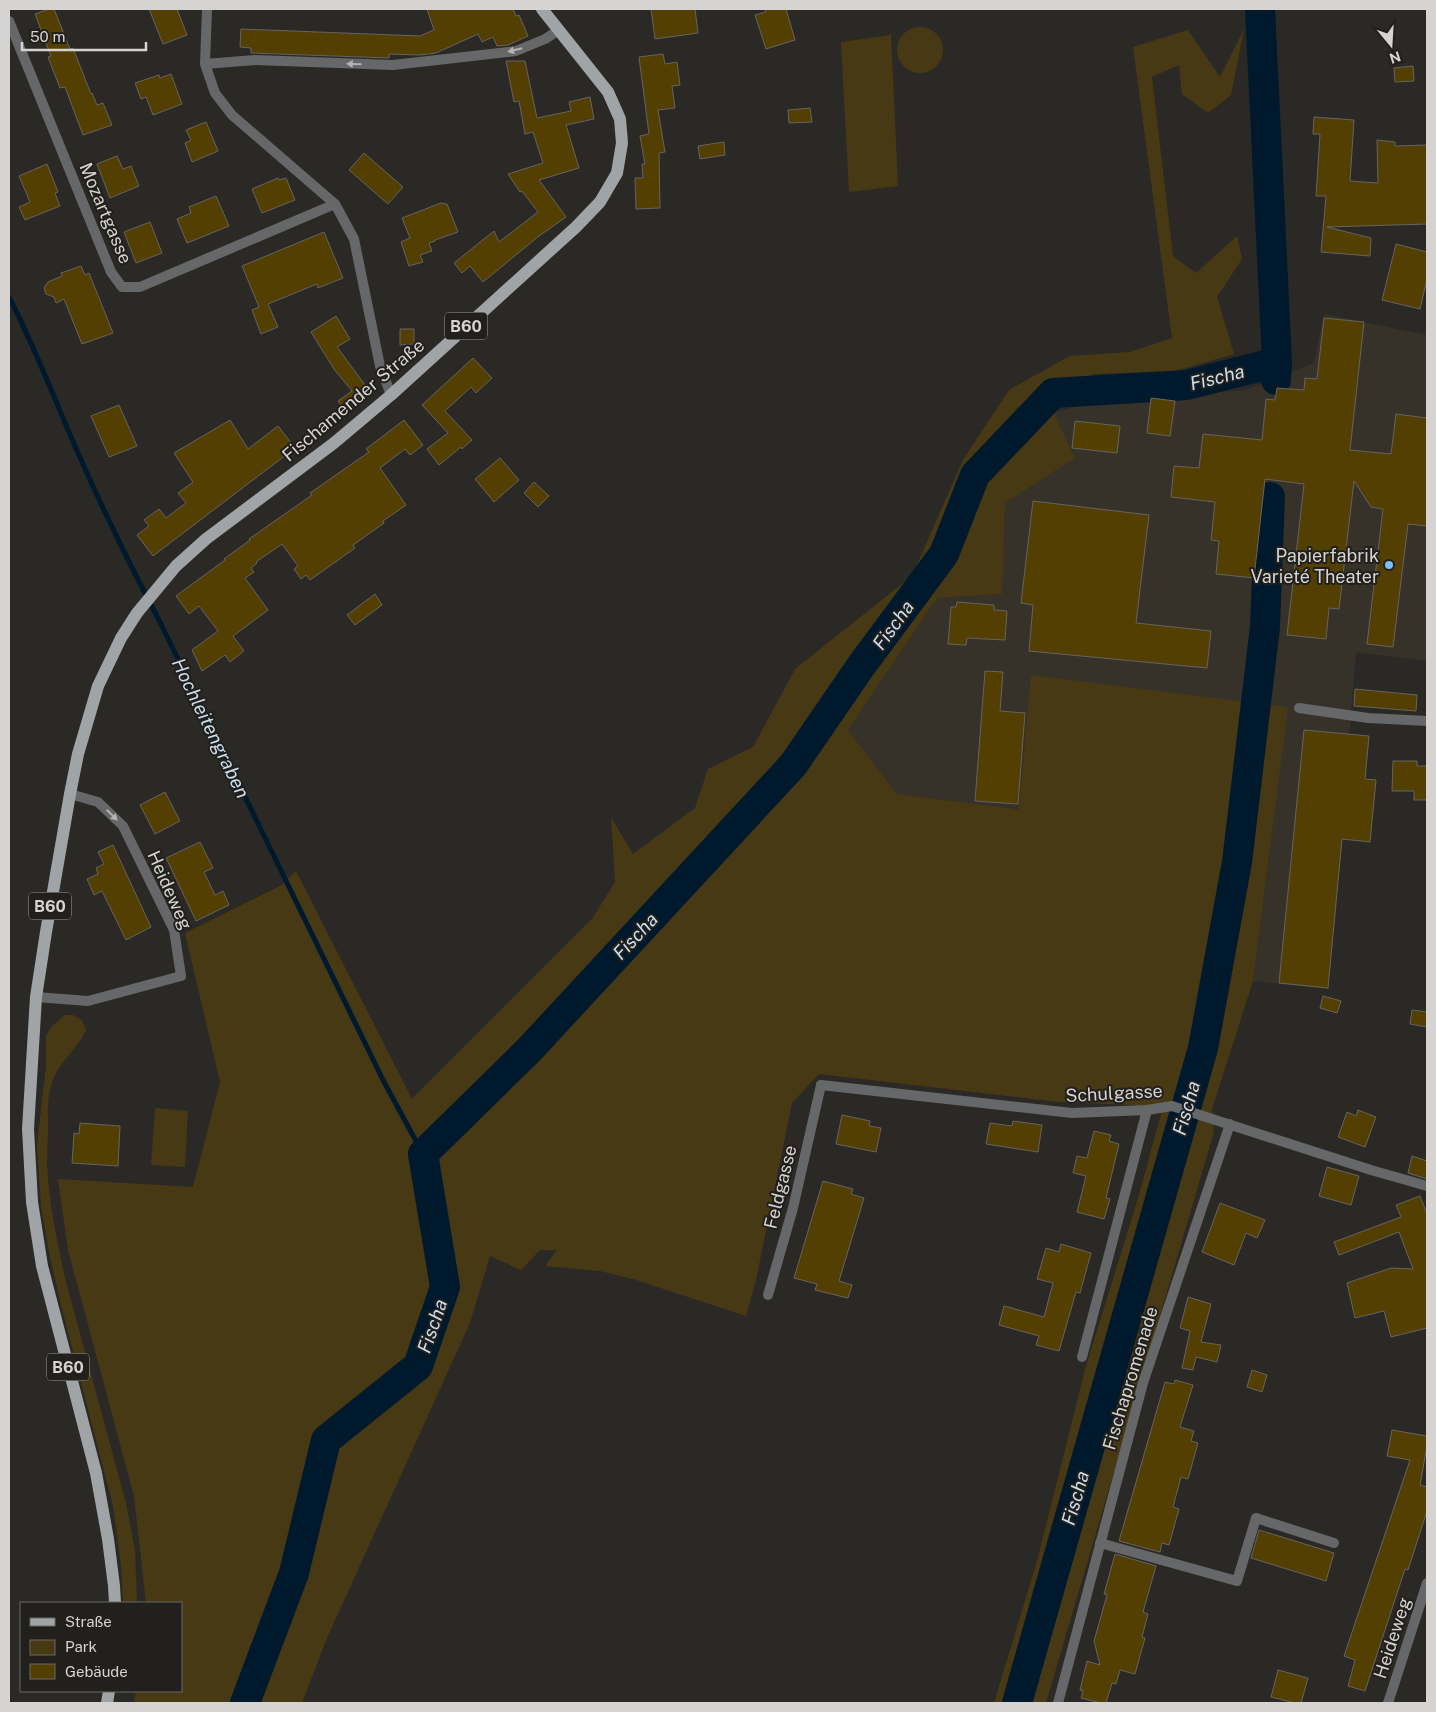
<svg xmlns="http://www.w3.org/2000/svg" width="1436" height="1712" font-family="'Public Sans',sans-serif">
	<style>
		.built { fill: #36322a }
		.green { fill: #483915 }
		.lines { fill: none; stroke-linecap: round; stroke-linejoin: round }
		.stream { stroke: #00192d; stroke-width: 5 }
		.river { stroke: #00192d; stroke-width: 30 }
		.building { fill: #543f02; stroke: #666460 }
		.service { stroke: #666768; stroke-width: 10 }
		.minor { stroke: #666768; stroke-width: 10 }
		.primary { stroke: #a1a4a7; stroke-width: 12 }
		.oneway { fill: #b4b3b2 }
		.poi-dot { fill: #79bff8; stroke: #21201c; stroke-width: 2 }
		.labels { text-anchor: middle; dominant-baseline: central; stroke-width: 4; stroke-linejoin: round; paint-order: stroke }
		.shield { fill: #21201c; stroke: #9f9e9b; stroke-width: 1 }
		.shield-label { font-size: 16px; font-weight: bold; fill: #d5d4d2 }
		.street-label { font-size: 18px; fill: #d5d4d2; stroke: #21201c }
		.poi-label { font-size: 18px; fill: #d5d4d2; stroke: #21201c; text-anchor: end }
		.water-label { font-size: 19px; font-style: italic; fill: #cadeef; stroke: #21201c }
	</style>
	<rect width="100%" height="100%" fill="#2b2926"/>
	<!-- built -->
	<path class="built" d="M1324 314 1427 335V661L1356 652 1328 989 1253 981 1287 707 1162 692 1020 809 897 794 848 730 937 598 1001 594 1005 503 1075 458 1054 413 1092 401 1246 390 1314 363Z"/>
	<!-- green -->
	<path class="green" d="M897 50a23 23 0 1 1 46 0a23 23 0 1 1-46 0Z
		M1244 29 1231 95 1208 113 1182 94 1179 65 1152 77 1173 256 1196 273 1237 236 1242 259 1217 297 1234 354 1175 371 1094 374 1039 396 1054 413 1075 458 1005 503 1002 594 937 598 848 730 897 794 1019 809 1031 675 1288 707 1253 981 1212 1109 1214 1132 1046 1703H994L1037 1561 1086 1366 1139 1195 1162 1110 1157 1106 1059 1102 819 1074 792 1103 756 1280 746 1316 633 1279 600 1271 545 1266 557 1250H540L521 1270 490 1256 470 1323 327 1638 302 1703H134L136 1691H181V1603H146L134 1496 68 1250 58 1179 193 1187 220 1082 185 933 282 885 296 871 412 1099 592 919 615 882 611 817 633 854 695 808 708 769 753 747 795 669 912 576 963 460 1009 390 1070 356 1130 352 1172 338 1133 47 1188 30 1220 77Z
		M891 35 898 186 849 192 841 42Z
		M65 1015H73L82 1020 86 1030C78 1048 62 1059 54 1077 47 1092 48 1110 48 1126 48 1139 47 1152 47 1164 49 1203 57 1241 65 1278L126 1503 135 1551 137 1603H123L121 1565 113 1506 61 1305 49 1252 41 1206 37 1145 46 1067V1036L52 1026Z
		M155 1108 188 1111 185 1167 151 1165Z"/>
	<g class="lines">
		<!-- stream -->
		<path class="stream" d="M9 297C35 347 55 401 78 453 103 510 130 565 159 620L383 1080 423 1154"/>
		<!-- river -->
		<path class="river" d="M1260 9 1277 362 1276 380
			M245 1703 294 1573 326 1440 418 1366 445 1287 423 1154 529 1050 793 765 861 666 944 554 975 475 1053 393 1187 385 1277 362
			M1017 1703 1203 1048 1237 862 1265 627 1270 497"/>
	</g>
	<!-- building -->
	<path class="building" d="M49 9H54L70 49 73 48 91 94 92 93 97 105 103 103 112 125 83 135 65 87 60 88 48 57 51 56 35 14Z
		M149 9H177L187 35 163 44Z
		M427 9H513L516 16 519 15 528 36 508 45 497 46 493 37 482 42 478 34 436 53 420 55 389 54V58L251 53V48L240 47 241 29 420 36 434 30Z
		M651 9H695L698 33 655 39Z
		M765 9H786L795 40 766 49 755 15 766 12Z
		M663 54 665 64 677 62 680 85 672 86 675 108 658 110 665 152 659 153 660 208 636 209 635 178H643L642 164H645L640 136 649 134 639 57Z
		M506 61H525L537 118 571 111 569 102 590 97 594 119 566 125 579 168 539 180 566 217 539 236 483 282 470 266 462 273 454 263 494 231 499 242 538 212 522 191 520 192 508 174 543 163 533 132 525 134 519 101 514 102Z
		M1413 66 1414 81 1395 82 1394 68Z
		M171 74 182 104 153 115 146 97 141 99 135 83 159 75 160 78Z
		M810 108 812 122 789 123 788 110Z
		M1314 117 1354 120 1350 181 1378 183 1377 140 1395 142V146L1427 145V224L1327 227 1371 238 1370 256 1321 252 1326 196H1316L1320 134H1313Z
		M206 122 218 151 192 162 185 143 191 140 186 130Z
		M724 142 725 155 700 159 698 146Z
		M364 153 403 187 388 204 349 170Z
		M117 156 123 169 131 166 139 186 110 198 97 164Z
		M47 164 58 192 55 193 60 206 25 220 19 207 30 202 19 176Z
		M278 178 279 180 286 178 295 200 262 213 252 189Z
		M216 196 229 226 187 243 177 219 191 213 189 207Z
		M441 203 447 204 458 232 435 240V241L429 243 432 251 420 255 423 262 409 266 401 242 410 238 402 218Z
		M150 222 162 253 136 263 124 232Z
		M324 232 343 278 318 288 317 284 268 304 278 327 261 334 252 310 259 307 242 266Z
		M1396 244 1427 252V279L1420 309 1382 300Z
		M81 266 85 275 89 273 113 333 82 344 64 299 56 303 54 297 46 294 44 288 48 282 62 276 61 273Z
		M336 316 350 339 337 347 371 393 346 412 338 401 352 391 334 369 311 332Z
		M1324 318 1364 322 1350 450 1391 454 1396 414 1427 418V526L1408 524 1393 647 1367 644 1383 509 1371 507 1354 481 1339 609 1329 608 1326 639 1287 635 1304 484 1265 479 1254 578 1216 574 1219 541 1211 540 1215 502 1171 497 1174 466 1199 468 1203 434 1262 440 1266 399 1275 400 1277 388 1304 390 1305 378 1317 379Z
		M400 329H414V344L400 345Z
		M473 358 492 378 476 393 471 387 445 411 472 440 462 449 461 447 439 465 427 449 448 433 422 405Z
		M1151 398 1175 401 1170 436 1147 433Z
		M119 405 137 446 109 457 91 416Z
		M230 420 248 449 278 426 295 448 153 556 137 535 149 526 144 520 159 509 166 518 186 503 178 493 193 482 174 453Z
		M404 420 423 445 410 455 405 449 380 468 406 505 383 521 384 523 353 545 355 548 310 580 306 575 301 579 294 569 298 566 282 544 256 562 257 563 251 568 254 572 245 578 268 610 233 636 244 651 230 662 225 655 202 671 192 650 218 631 199 606 189 614 176 596 225 560 224 559 250 540 249 539 312 495 310 493 369 452 366 449Z
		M1075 421 1120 426 1117 453 1072 448Z
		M500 458 519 480 494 502 475 479Z
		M534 482 549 496 538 507 524 493Z
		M1033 501 1149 515 1136 623 1211 631 1207 668 1029 651 1033 605 1021 603Z
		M375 594 382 605 355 625 347 615Z
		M957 602 994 605V610L1007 611 1005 640 967 638 966 645 948 644 951 607H956Z
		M985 671 1003 672 1000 711 1025 713 1018 804 975 801Z
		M1355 689 1417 695 1416 711 1354 706Z
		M1304 730 1369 736 1365 779 1376 780 1370 842 1342 839 1328 988 1279 983Z
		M1393 761H1417V766H1427V800H1414V791H1392Z
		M165 792 180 821 155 834 140 805Z
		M200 842 213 868 204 872 215 895 223 891 229 905 196 921 166 858Z
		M113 845 151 927 126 940 102 891 94 895 87 879 98 874 96 868 104 864 98 852Z
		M1323 996 1341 1001 1337 1013 1320 1008Z
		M1412 1010 1427 1012V1027L1410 1024Z
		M1358 1110 1376 1117 1365 1147 1338 1137 1347 1112 1356 1116Z
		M842 1115 870 1121 869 1126 881 1128 876 1152 836 1144Z
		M1013 1121 1042 1125 1038 1152 986 1144 990 1123 1012 1126Z
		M80 1123 120 1126 118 1166 72 1163 74 1133 79 1134Z
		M1094 1131 1111 1135 1109 1141 1119 1144 1106 1198 1110 1199 1104 1219 1077 1212 1086 1176 1073 1173 1077 1156 1087 1158Z
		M1412 1156 1427 1161V1179L1408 1173Z
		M1327 1167 1359 1176 1351 1205 1319 1196Z
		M823 1181 853 1189 851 1194 864 1198 839 1281 852 1285 848 1298 815 1290 817 1284 794 1278Z
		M1420 1196 1427 1214V1328L1391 1337 1384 1311 1355 1318 1347 1283 1391 1268 1413 1269 1399 1232 1339 1255 1334 1242 1401 1217 1396 1205Z
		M1220 1203 1265 1220 1257 1238 1246 1233 1234 1265 1202 1252Z
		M1061 1244 1091 1253 1080 1293 1076 1292 1059 1351 1036 1345 1039 1336 999 1325 1004 1306 1044 1317 1053 1283 1037 1279 1046 1248 1059 1252Z
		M1188 1297 1211 1304 1201 1342 1221 1345 1217 1362 1196 1357 1193 1370 1182 1368 1190 1331 1180 1328Z
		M1252 1370 1267 1375 1262 1392 1247 1387Z
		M1175 1380 1193 1385 1180 1427 1194 1431 1191 1441 1198 1443 1188 1479 1181 1477 1173 1507 1179 1509 1169 1545 1162 1543 1160 1552 1119 1541 1165 1382 1174 1384Z
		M1392 1430 1427 1436V1446L1420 1485 1427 1487V1511L1408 1570 1405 1569 1365 1691 1348 1686 1355 1660 1344 1656 1410 1460 1387 1456Z
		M1259 1530 1334 1553 1326 1581 1251 1558Z
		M1115 1554 1156 1566 1143 1612 1148 1614 1142 1637 1145 1638 1135 1674 1120 1670 1116 1684 1112 1683 1106 1703H1101L1081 1698 1083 1691 1080 1690 1087 1661 1100 1665 1094 1641 1107 1595 1104 1594Z
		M1278 1670 1308 1678 1301 1703H1295L1271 1697Z"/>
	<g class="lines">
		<!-- service -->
		<path class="service" d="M768 1295 793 1208 821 1085
			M1082 1357 1147 1110
			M1100 1543 1237 1581 1256 1518 1334 1543"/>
		<!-- minor -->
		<path class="minor" d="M207 9 205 64 215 93 232 115 335 204 354 239 380 366 391 395
			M9 21 111 272 122 287H140L335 204
			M205 64 255 60 393 65 516 51 545 39 559 30
			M1299 708 1368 718 1427 721
			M36 997 88 1001 181 976 174 930 123 826 98 802 70 794
			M821 1085 1072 1113 1147 1110 1172 1106 1371 1170 1427 1186
			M1058 1703 1143 1383 1230 1124
			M1388 1703 1427 1583"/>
		<!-- primary -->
		<path class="primary" d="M115 1603 114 1586 108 1539 96 1473 42 1266 32 1202 28 1129 36 997 46 932 70 794 78 754 98 686 121 638 137 613 176 566 206 539 334 443 391 395 576 227 600 202 617 173 622 143 620 119 608 92 542 9
			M107 1703 109 1691"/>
	</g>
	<!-- one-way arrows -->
	<defs><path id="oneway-solid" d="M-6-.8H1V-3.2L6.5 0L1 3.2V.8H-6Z" transform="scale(1.25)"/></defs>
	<g class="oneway">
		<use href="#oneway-solid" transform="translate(515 50) rotate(166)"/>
		<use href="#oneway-solid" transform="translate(354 64) rotate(-178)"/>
		<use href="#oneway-solid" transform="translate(112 815) rotate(45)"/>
	</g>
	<!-- markers -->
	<circle class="poi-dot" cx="1389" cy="565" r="5"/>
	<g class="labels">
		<!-- shield labels -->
		<g class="shield">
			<rect x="445" y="312.5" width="42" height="27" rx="4"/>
			<rect x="29" y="892.5" width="42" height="27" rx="4"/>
			<rect x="47" y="1353.5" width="42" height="27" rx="4"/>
		</g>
		<g class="shield-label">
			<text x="466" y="326">B60</text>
			<text x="50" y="906">B60</text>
			<text x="68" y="1367">B60</text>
		</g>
		<!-- street labels -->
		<g class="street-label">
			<text transform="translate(106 213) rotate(67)">Mozartgasse</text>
			<text transform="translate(353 400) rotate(-40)">Fischamender Straße</text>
			<text transform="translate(170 890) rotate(66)">Heideweg</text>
			<text transform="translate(1114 1093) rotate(-3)">Schulgasse</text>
			<text transform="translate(780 1187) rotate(-76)">Feldgasse</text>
			<text transform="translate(1130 1378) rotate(-73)">Fischapromenade</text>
			<text transform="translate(1392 1638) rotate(-72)">Heideweg</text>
		</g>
		<!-- poi labels -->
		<g class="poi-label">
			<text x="1379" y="555">Papierfabrik<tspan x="1379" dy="21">Varieté Theater</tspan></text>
		</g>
		<!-- water labels -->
		<g class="water-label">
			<text transform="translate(1217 377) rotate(-14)">Fischa</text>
			<text transform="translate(893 625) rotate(-54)">Fischa</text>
			<text transform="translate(211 728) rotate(64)">Hochleitengraben</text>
			<text transform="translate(635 936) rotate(-47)">Fischa</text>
			<text transform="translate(1186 1108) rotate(-74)">Fischa</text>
			<text transform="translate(432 1326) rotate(-71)">Fischa</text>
			<text transform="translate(1075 1498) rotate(-74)">Fischa</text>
		</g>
	</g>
	<!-- border -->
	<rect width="1436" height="1712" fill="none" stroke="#d5d4d2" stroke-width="20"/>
	<!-- legend -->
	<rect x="20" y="1602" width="162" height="90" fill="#21201c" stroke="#696865"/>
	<rect x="30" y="1618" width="25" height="8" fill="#a1a4a7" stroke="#696865"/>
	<text x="65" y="1627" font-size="15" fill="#d5d4d2">Straße</text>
	<rect x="30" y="1640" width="25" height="15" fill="#483915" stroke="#696865"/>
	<text x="65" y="1652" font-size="15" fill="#d5d4d2">Park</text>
	<rect x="30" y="1664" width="25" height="15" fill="#543f02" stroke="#696865"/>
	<text x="65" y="1677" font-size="15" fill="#d5d4d2">Gebäude</text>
	<!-- north arrow -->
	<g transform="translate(1391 45) rotate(162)" stroke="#21201c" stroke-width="4" paint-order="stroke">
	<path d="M0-4L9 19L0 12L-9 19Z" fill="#d5d4d2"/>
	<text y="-8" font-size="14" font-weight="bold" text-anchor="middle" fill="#d5d4d2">N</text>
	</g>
	<!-- scale -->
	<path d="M22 42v8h124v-8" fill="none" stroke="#d5d4d2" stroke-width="2.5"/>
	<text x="30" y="42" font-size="15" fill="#d5d4d2" stroke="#21201c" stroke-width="4" paint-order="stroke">50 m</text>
</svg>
